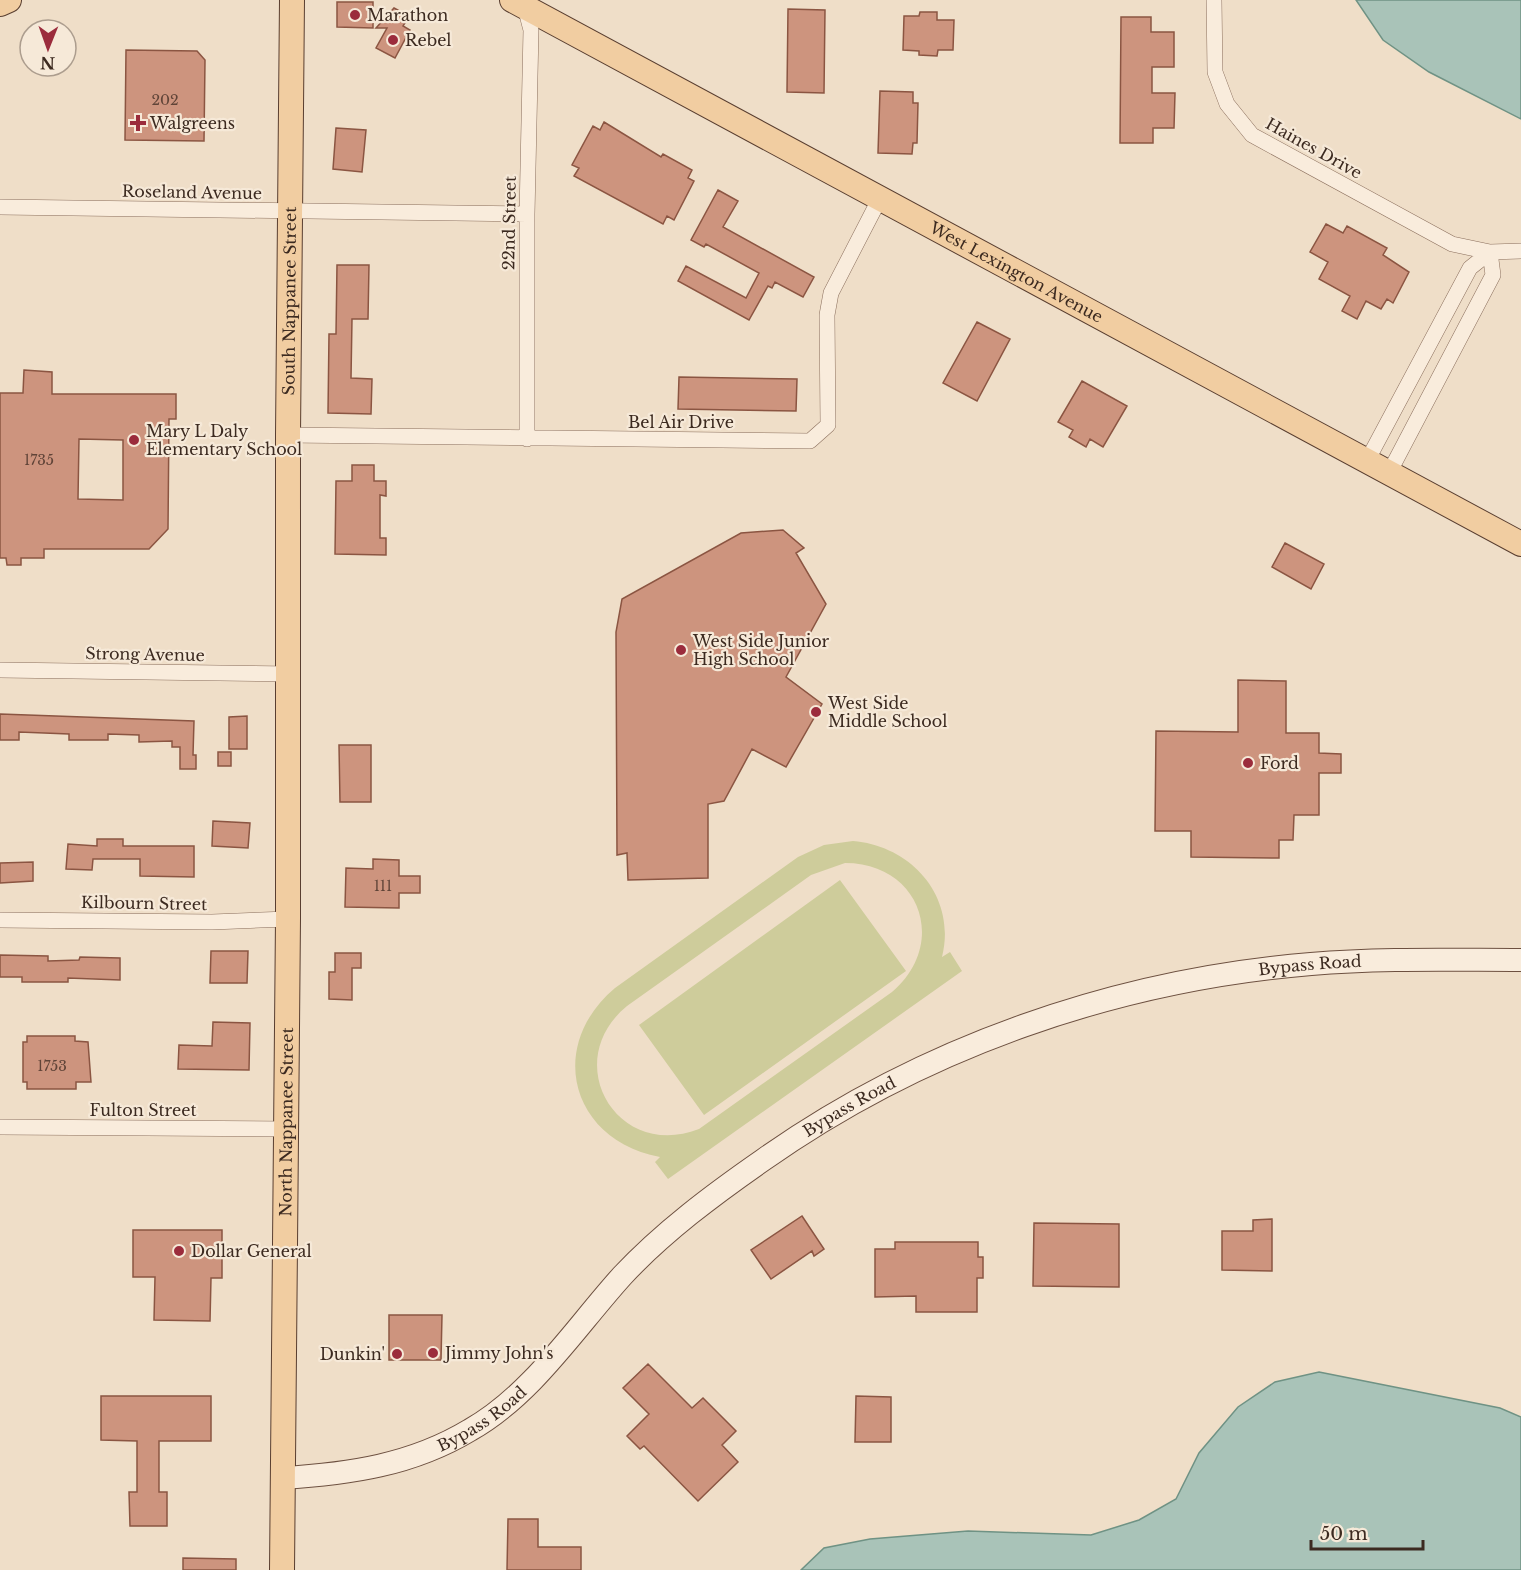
<svg xmlns="http://www.w3.org/2000/svg" width="1521" height="1570" font-family="'Libre Baskerville',serif">
	<style>
		.green { fill: #cecc9b; fill-rule: evenodd }
		.water { fill: #a9c3b8; stroke: #6f9284; stroke-width: 1.5 }
		.building { fill: #cd947e; stroke: #8b5542; stroke-width: 1.5; fill-rule: evenodd }
		.lines { fill: none; stroke-linecap: round; stroke-linejoin: round }
		.street-casing { stroke: #8b6f5d; stroke-width: 16 }
		.secondary-casing { stroke: #6d5040; stroke-width: 24 }
		.primary-casing { stroke: #593e30; stroke-width: 26 }
		.street { stroke: #f9ecdc; stroke-width: 15 }
		.secondary { stroke: #f9ecdc; stroke-width: 22 }
		.primary { stroke: #f1cda1; stroke-width: 24 }
		.poi-dot { fill: #9b2c3c; stroke: #f6e9d8; stroke-width: 2 }
		.labels { text-anchor: middle; dominant-baseline: central; stroke-width: 4.5; stroke-linejoin: round; paint-order: stroke }
		.number-label { font-size: 14px; fill: #604438 }
		.poi-label { font-size: 16px; fill: #3c2a20; stroke: #f6e9d8; text-anchor: start }
		.street-label { font-size: 16px; fill: #3c2a20; stroke: #f6e9d8 }
	</style>
	<rect width="100%" height="100%" fill="#efdec8"/>
	<!-- green -->
	<path class="green" d="M853 841C912 846 957 897 942 957L950 952 962 971 668 1179 655 1162 660 1157C572 1141 545 1047 615 988L798 857 824 845ZM845 863C920 863 949 943 892 992L699 1129C617 1161 559 1062 627 1006L811 875Z
		M840 880 906 971 704 1115 639 1025Z"/>
	<!-- water -->
	<path class="water" d="M1356 0H1521V119L1429 72 1383 40Z
		M1319 1372 1500 1408 1521 1417V1570H801L824 1548 870 1539 968 1531 1091 1535 1139 1520 1176 1499 1199 1453 1238 1407 1275 1382Z"/>
	<!-- building -->
	<path class="building" d="M337 2H373V28L337 27Z
		M394 8 409 16 403 26 410 30 395 58 376 48 387 28H376Z
		M788 9 825 10 824 93 787 92Z
		M920 12H937V20H954L953 50H938L937 56 919 55V51L903 50 904 16H919Z
		M1121 17H1151V32H1174V67H1152V93H1175L1174 128H1153V143H1120Z
		M126 50 197 51 205 60 204 141 125 140Z
		M880 91 913 92V103H918L917 143H913L912 154 878 153Z
		M604 122 661 157 663 154 692 170 688 178 694 181 674 220 667 216 663 224 574 176 579 168 572 165 593 126 600 130Z
		M336 128 366 130 362 172 333 169Z
		M718 190 738 201 723 227 814 277 803 297 775 282 772 288 768 286 749 320 678 281 686 266 746 298 759 273 706 244 704 247 691 240Z
		M1326 224 1343 233 1347 226 1387 248 1383 255 1409 272 1393 303 1387 299 1381 309 1366 301 1357 319 1342 311 1350 296 1319 279 1328 262 1310 252Z
		M337 265H369L368 319H352L351 378 372 379 371 414 328 413 329 334H336Z
		M977 322 1010 339 977 401 943 383Z
		M24 370 52 372V394H176V419H169L168 529 149 549H44V558H21V565H7L6 558H0V393H23ZM79 439 123 440V500L78 499Z
		M679 377 797 379 796 411 678 409Z
		M1082 381 1127 406 1103 447 1090 439 1086 447 1069 437 1073 430 1058 422Z
		M352 465H374V481H386V496L380 495V538H386V555L335 554 336 481H352Z
		M783 530 804 548 796 553 826 604 786 677 822 704 786 767 752 749 724 801 708 804V878L628 880 627 853 617 855 616 632 622 599 741 533Z
		M1285 543 1324 564 1311 589 1272 567Z
		M1238 680 1286 681V733H1319V753L1341 754V773H1319V815H1294L1293 840H1279V858L1191 857V831H1155L1156 731 1238 732Z
		M0 714 194 721 193 755H196V769H180V747H172V741L139 742V735L108 734V740H69V734L19 732V740H0Z
		M247 716V749H229V717Z
		M339 745H371V802H340Z
		M218 752H231V766H218Z
		M213 821 250 823 248 848 212 846Z
		M97 839H123V846H194V877L140 876V859H93L92 870 66 869 68 844 97 846Z
		M373 859 399 860V876H420V893H399V908L345 907 346 868 373 869Z
		M33 862V881L0 883V863Z
		M211 951H248L247 983H210Z
		M335 953H361V968H352V1000L329 999V972H335Z
		M0 955 48 956V961L79 960 80 957 120 958V980L68 978V982H22V977H0Z
		M213 1022 250 1023 249 1070 178 1069 179 1045 212 1046Z
		M27 1036H75V1041L88 1042 91 1082H76V1089H27V1082H23V1042H27Z
		M802 1216 824 1249 814 1256 812 1251 771 1279 751 1250Z
		M1272 1219V1271L1222 1270V1231H1253V1220Z
		M1034 1223 1119 1224V1287L1033 1286Z
		M133 1230H222V1278H211L210 1321 154 1320 155 1277H133Z
		M895 1242H978V1257H983V1278H977V1312H916V1296L875 1297V1249H895Z
		M389 1315H442L441 1360H389Z
		M648 1364 692 1408 703 1398 736 1431 722 1445 738 1462 698 1501 644 1446 640 1449 627 1436 649 1414 623 1388Z
		M101 1396H211V1441H159V1492H167V1526H130L129 1492H137V1441L101 1440Z
		M856 1396 891 1397V1442H855Z
		M508 1519H538V1547H581V1570H507Z
		M183 1558 236 1559V1570H183Z"/>
	<g class="lines">
		<!-- street casing -->
		<g class="street-casing">
			<path id="street" d="M1214 0 1215 72 1227 104 1252 135 1452 244 1490 252 1521 251
				M525 7 531 30 527 214V439
				M0 207 527 214
				M288 435 810 441 828 425 827 315 831 293 880 198
				M1367 461 1470 268 1490 252 1493 275 1389 473
				M0 670 290 674
				M0 920 212 922 288 919
				M0 1127 286 1129"/>
		</g>
		<!-- secondary casing -->
		<g class="secondary-casing">
			<g id="secondary">
				<path id="s1" d="M282 1478C349 1474 412 1465 470 1430 532 1395 575 1328 622 1276 663 1232 714 1194 763 1160 923 1047 1116 980 1311 964 1381 958 1451 960 1521 960"/>
			</g>
		</g>
		<!-- primary casing -->
		<g class="primary-casing">
			<g id="primary">
				<path id="s2" d="M512 0 1521 544"/>
				<path d="M0 4 9 0"/>
				<path id="s3" d="M282 1570 288 919V435L292 0"/>
			</g>
		</g>
		<!-- street -->
		<use href="#street" class="street"/>
		<!-- secondary -->
		<use href="#secondary" class="secondary"/>
		<!-- primary -->
		<use href="#primary" class="primary"/>
	</g>
	<!-- markers -->
	<g class="poi-dot">
		<circle cx="355" cy="15" r="6"/>
		<circle cx="393" cy="40" r="6"/>
		<path d="M135 114h6v6h6v6h-6v6h-6v-6h-6v-6h6z"/>
		<circle cx="134" cy="440" r="6"/>
		<circle cx="681" cy="650" r="6"/>
		<circle cx="816" cy="712" r="6"/>
		<circle cx="1248" cy="763" r="6"/>
		<circle cx="179" cy="1251" r="6"/>
		<circle cx="433" cy="1353" r="6"/>
		<circle cx="397" cy="1354" r="6"/>
	</g>
	<g class="labels">
		<!-- number labels -->
		<g class="number-label">
			<text x="165" y="100">202</text>
			<text x="39" y="460">1735</text>
			<text x="383" y="886">111</text>
			<text x="52" y="1066">1753</text>
		</g>
		<!-- poi labels -->
		<g class="poi-label">
			<text x="367" y="15">Marathon</text>
			<text x="405" y="40">Rebel</text>
			<text x="150" y="123">Walgreens</text>
			<text x="146" y="431">Mary L Daly<tspan x="146" dy="18">Elementary School</tspan></text>
			<text x="693" y="641">West Side Junior<tspan x="693" dy="18">High School</tspan></text>
			<text x="828" y="703">West Side<tspan x="828" dy="18">Middle School</tspan></text>
			<text x="1260" y="763">Ford</text>
			<text x="191" y="1251">Dollar General</text>
			<text x="445" y="1353">Jimmy John's</text>
			<text x="385" y="1354" text-anchor="end">Dunkin'</text>
		</g>
		<!-- street labels -->
		<g class="street-label">
			<text transform="translate(1314 148) rotate(29)">Haines Drive</text>
			<text transform="translate(192 192) rotate(1)">Roseland Avenue</text>
			<text transform="translate(509 223) rotate(-89)">22nd Street</text>
			<text stroke="none"><textPath href="#s2" startOffset="573">West Lexington Avenue</textPath></text>
			<text stroke="none"><textPath href="#s3" startOffset="1269">South Nappanee Street</textPath></text>
			<text x="681" y="422">Bel Air Drive</text>
			<text transform="translate(145 654) rotate(1)">Strong Avenue</text>
			<text transform="translate(144 903) rotate(1)">Kilbourn Street</text>
			<text stroke="none"><textPath href="#s1" startOffset="1184">Bypass Road</textPath></text>
			<text stroke="none"><textPath href="#s1" startOffset="698">Bypass Road</textPath></text>
			<text x="143" y="1110">Fulton Street</text>
			<text stroke="none"><textPath href="#s3" startOffset="448">North Nappanee Street</textPath></text>
			<text stroke="none"><textPath href="#s1" startOffset="212">Bypass Road</textPath></text>
		</g>
	</g>
	<!-- north arrow -->
	<g transform="translate(48 48) rotate(181)"><circle r="28" fill="#f6e9d8" stroke="#ac9d8e" stroke-width="1.5"/>
	<path d="M0-4.5L10 22L0 15L-10 22Z" fill="#9b2c3c"/>
	<text y="-9" font-size="16" font-weight="bold" text-anchor="middle" fill="#3c2a20">N</text>
	</g>
	<!-- scale -->
	<path d="M1311 1540v9h112v-9" fill="none" stroke="#3c2a20" stroke-width="3"/>
	<text x="1320" y="1540" font-size="18" fill="#3c2a20" stroke="#f6e9d8" stroke-width="4.5" paint-order="stroke">50 m</text>
</svg>
